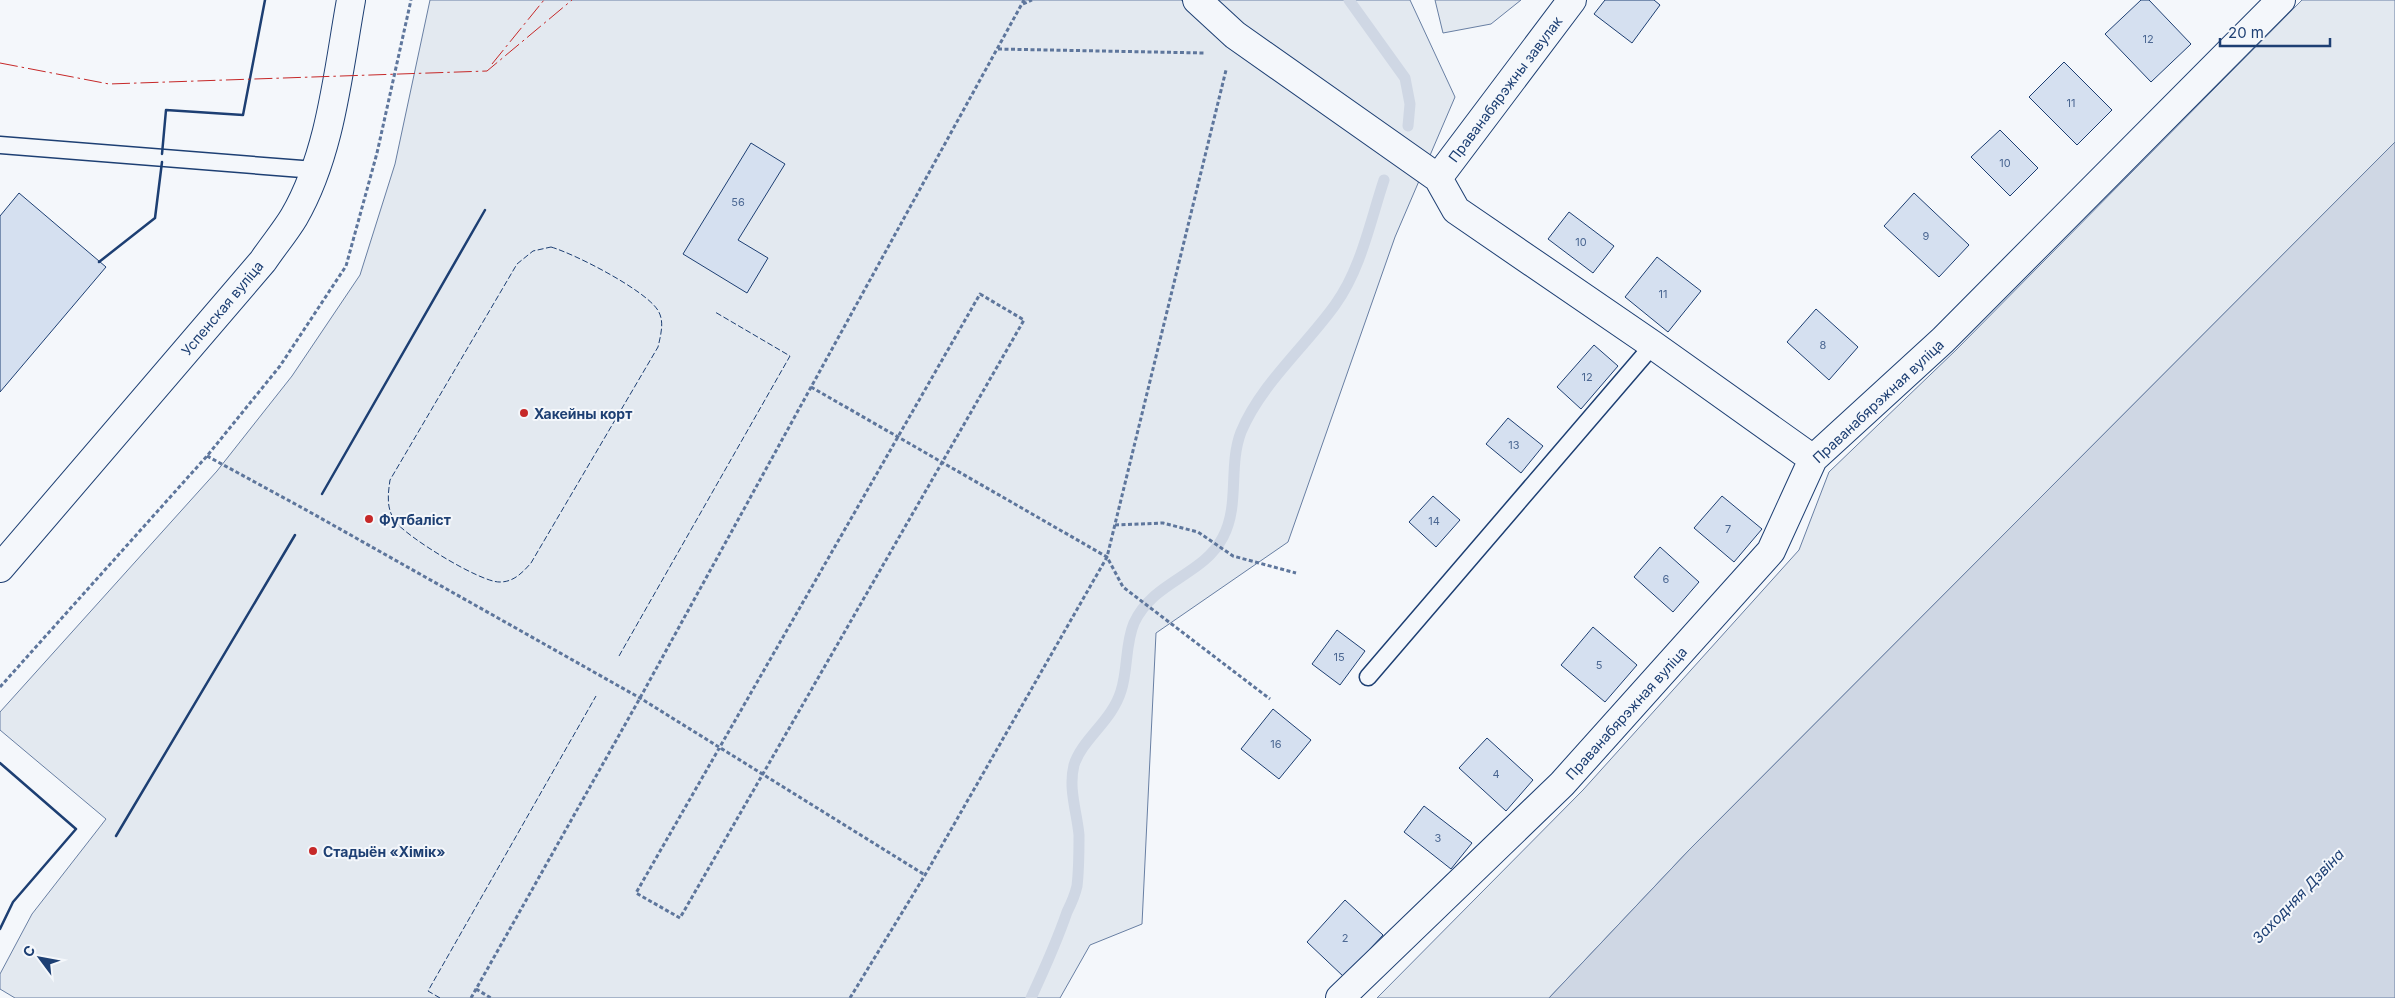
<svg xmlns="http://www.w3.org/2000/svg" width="2395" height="998" font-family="Inter,sans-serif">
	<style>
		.green { fill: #e3e9f0; stroke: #687fa3 }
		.water { fill: #cfd7e4; stroke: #687fa3 }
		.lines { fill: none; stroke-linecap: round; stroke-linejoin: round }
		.stream { stroke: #cfd7e4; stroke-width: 11 }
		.building { fill: #d5e0f0; stroke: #1d3f73 }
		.service-casing { stroke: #1d3f73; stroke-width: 19 }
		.minor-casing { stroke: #1d3f73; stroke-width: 30 }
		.secondary-casing { stroke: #1d3f73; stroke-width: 30 }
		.path { stroke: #5e769c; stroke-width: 3; stroke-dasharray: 4 2.5; stroke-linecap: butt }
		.service { stroke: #f4f7fb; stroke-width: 16 }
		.minor { stroke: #f4f7fb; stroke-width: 28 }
		.secondary { stroke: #f4f7fb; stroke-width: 28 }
		.fence { stroke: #1d3f73; stroke-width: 1; stroke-dasharray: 6 2.5; stroke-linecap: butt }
		.wall { stroke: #1d3f73; stroke-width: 2.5 }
		.power { stroke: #c62828; stroke-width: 1; stroke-dasharray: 18 4 2.5 4; stroke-linecap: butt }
		.poi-dot { fill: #c62828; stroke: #f4f7fb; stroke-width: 2 }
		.labels { text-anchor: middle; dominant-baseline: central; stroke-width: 4; stroke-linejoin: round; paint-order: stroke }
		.number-label { font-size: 11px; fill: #4b6792 }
		.street-label { font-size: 14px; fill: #1d3f73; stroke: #f4f7fb }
		.poi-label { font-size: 14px; font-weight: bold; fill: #1d3f73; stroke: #f4f7fb; text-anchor: start }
		.water-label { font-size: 15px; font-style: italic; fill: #1d3f73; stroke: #f4f7fb }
	</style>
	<rect width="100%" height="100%" fill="#f4f7fb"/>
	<!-- green -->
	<path class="green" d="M430 0H1181L1197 14 1205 0H1410L1455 97 1395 237 1288 542 1156 633 1142 924 1090 945 1060 998H15L0 989V974L32 914 106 819 0 730V712L217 471 292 376 360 275 395 164Z
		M1435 0H1521L1491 24 1443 33Z
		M2302 0H2395V142L1690 849 1549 998H1377L1583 790 1799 550 1829 472 1956 350Z"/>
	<!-- water -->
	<path class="water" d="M2395 142V998H1549L1690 849Z"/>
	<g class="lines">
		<!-- stream -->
		<path class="stream" d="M1349 0 1405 78 1410 104 1408 126
			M1031 998C1044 970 1057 941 1067 912 1071 904 1075 895 1077 886 1079 870 1079 851 1079 835 1077 812 1068 789 1074 765 1082 739 1112 721 1121 691 1128 670 1125 644 1134 623 1154 580 1203 576 1223 537 1240 505 1228 466 1241 432 1261 384 1305 347 1335 305 1361 269 1370 222 1384 180"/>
	</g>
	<!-- building -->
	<path class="building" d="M1605 0H1654L1660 5 1632 43 1594 14Z
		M2141 0H2149L2191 44 2151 82 2105 34Z
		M2064 62 2112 110 2077 145 2029 97Z
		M2000 130 2038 168 2010 196 1971 157Z
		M751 143 785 164 738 240 768 258 747 293 683 254Z
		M19 193 106 267 0 392V216Z
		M1914 193 1969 245 1939 277 1884 226Z
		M1569 212 1614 246 1593 273 1548 239Z
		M1657 257 1701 291 1668 332 1625 297Z
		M1816 309 1858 347 1829 380 1787 342Z
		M1594 345 1618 366 1581 409 1557 387Z
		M1508 418 1543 446 1521 473 1486 444Z
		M1433 496 1460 520 1436 547 1409 522Z
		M1722 496 1762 529 1734 562 1694 528Z
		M1660 547 1699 582 1673 612 1634 577Z
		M1593 627 1637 665 1605 702 1561 665Z
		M1337 630 1365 651 1340 685 1312 664Z
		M1273 709 1311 740 1279 779 1241 749Z
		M1487 738 1533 780 1506 811 1459 768Z
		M1424 806 1472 843 1451 869 1404 832Z
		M1345 900 1383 935 1344 977 1307 942Z"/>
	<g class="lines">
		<!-- service casing -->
		<g class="service-casing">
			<path id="service" d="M0 145 315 170
				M1368 677 1653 345"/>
		</g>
		<!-- minor casing -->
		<g class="minor-casing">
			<path id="minor" d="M1197 0 1235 35 1438 178 1456 210 1653 345 1813 459
				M1438 178 1572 0
				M1340 998 1562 784 1771 551 1813 459 1943 340 2281 0"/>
		</g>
		<!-- secondary casing -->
		<g class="secondary-casing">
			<path id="secondary" d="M0 568 263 261C273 246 285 232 294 217 331 153 338 72 351 0"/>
		</g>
		<!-- path -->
		<path class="path" d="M1023 4 1032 0
			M998 49 1205 53
			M980 294 1024 320 680 918 636 893Z
			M811 387 1107 557 1123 587 1270 699
			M207 456 308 511 640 698 925 875
			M1115 525 1163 523 1198 532 1233 556 1296 573
			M0 687 207 456 280 366 346 266 377 153 411 0
			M476 989 491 998
			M471 998 640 698 1024 0
			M850 998 925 875 1107 557 1226 70"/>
		<!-- service -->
		<use href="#service" class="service"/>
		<!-- minor -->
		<use href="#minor" class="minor"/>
		<!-- secondary -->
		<use href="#secondary" class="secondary"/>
		<!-- fence -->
		<path class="fence" d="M551 247C575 254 643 289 657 309 665 320 661 334 658 347L531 563C523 572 514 582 500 582 481 583 405 536 395 521 386 508 388 494 390 480L517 264 533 251Z
			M619 656 790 356 715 312
			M440 998 428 991 596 696"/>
		<!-- wall -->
		<path class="wall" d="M162 154 166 110 243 115 265 0
			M99 262 155 218 162 162
			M322 494 485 210
			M0 763 76 829 13 902 0 929
			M116 836 295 535"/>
		<!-- power -->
		<path class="power" d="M0 63 109 84 487 71 572 0
			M492 64 544 0"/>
	</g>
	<!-- markers -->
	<g class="poi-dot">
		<circle cx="524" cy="413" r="5"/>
		<circle cx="369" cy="519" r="5"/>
		<circle cx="313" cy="851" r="5"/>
	</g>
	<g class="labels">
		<!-- number labels -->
		<g class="number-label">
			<text x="2148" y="39">12</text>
			<text x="2071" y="103">11</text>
			<text x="2005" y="163">10</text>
			<text x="738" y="202">56</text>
			<text x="1926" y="236">9</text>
			<text x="1581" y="242">10</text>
			<text x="1663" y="294">11</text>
			<text x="1823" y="345">8</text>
			<text x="1587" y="377">12</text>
			<text x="1514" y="445">13</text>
			<text x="1434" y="521">14</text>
			<text x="1728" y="529">7</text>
			<text x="1666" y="579">6</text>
			<text x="1339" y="657">15</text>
			<text x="1599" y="665">5</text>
			<text x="1276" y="744">16</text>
			<text x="1496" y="774">4</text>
			<text x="1438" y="838">3</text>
			<text x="1345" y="938">2</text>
		</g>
		<!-- street labels -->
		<g class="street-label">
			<text transform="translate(1505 89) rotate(-53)">Праванабярэжны завулак</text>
			<text transform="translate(222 308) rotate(-50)">Успенская вуліца</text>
			<text transform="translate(1878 401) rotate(-43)">Праванабярэжная вуліца</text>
			<text transform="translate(1626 713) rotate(-48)">Праванабярэжная вуліца</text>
		</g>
		<!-- poi labels -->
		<g class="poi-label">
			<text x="534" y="413">Хакейны корт</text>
			<text x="379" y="519">Футбаліст</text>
			<text x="323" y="851">Стадыён «Хімік»</text>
		</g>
		<!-- water labels -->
		<g class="water-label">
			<text transform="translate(2298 896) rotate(-46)">Заходняя Дзвіна</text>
		</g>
	</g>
	<!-- north arrow -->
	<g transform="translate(40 958) rotate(302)" stroke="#f4f7fb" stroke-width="4" paint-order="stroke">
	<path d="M0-4L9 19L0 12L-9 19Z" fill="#1d3f73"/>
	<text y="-8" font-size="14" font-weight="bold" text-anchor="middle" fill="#1d3f73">С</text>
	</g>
	<!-- scale -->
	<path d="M2220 38v8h110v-8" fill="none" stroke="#1d3f73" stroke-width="2.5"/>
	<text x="2228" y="38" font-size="15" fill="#1d3f73" stroke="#f4f7fb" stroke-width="4" paint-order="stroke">20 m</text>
</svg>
